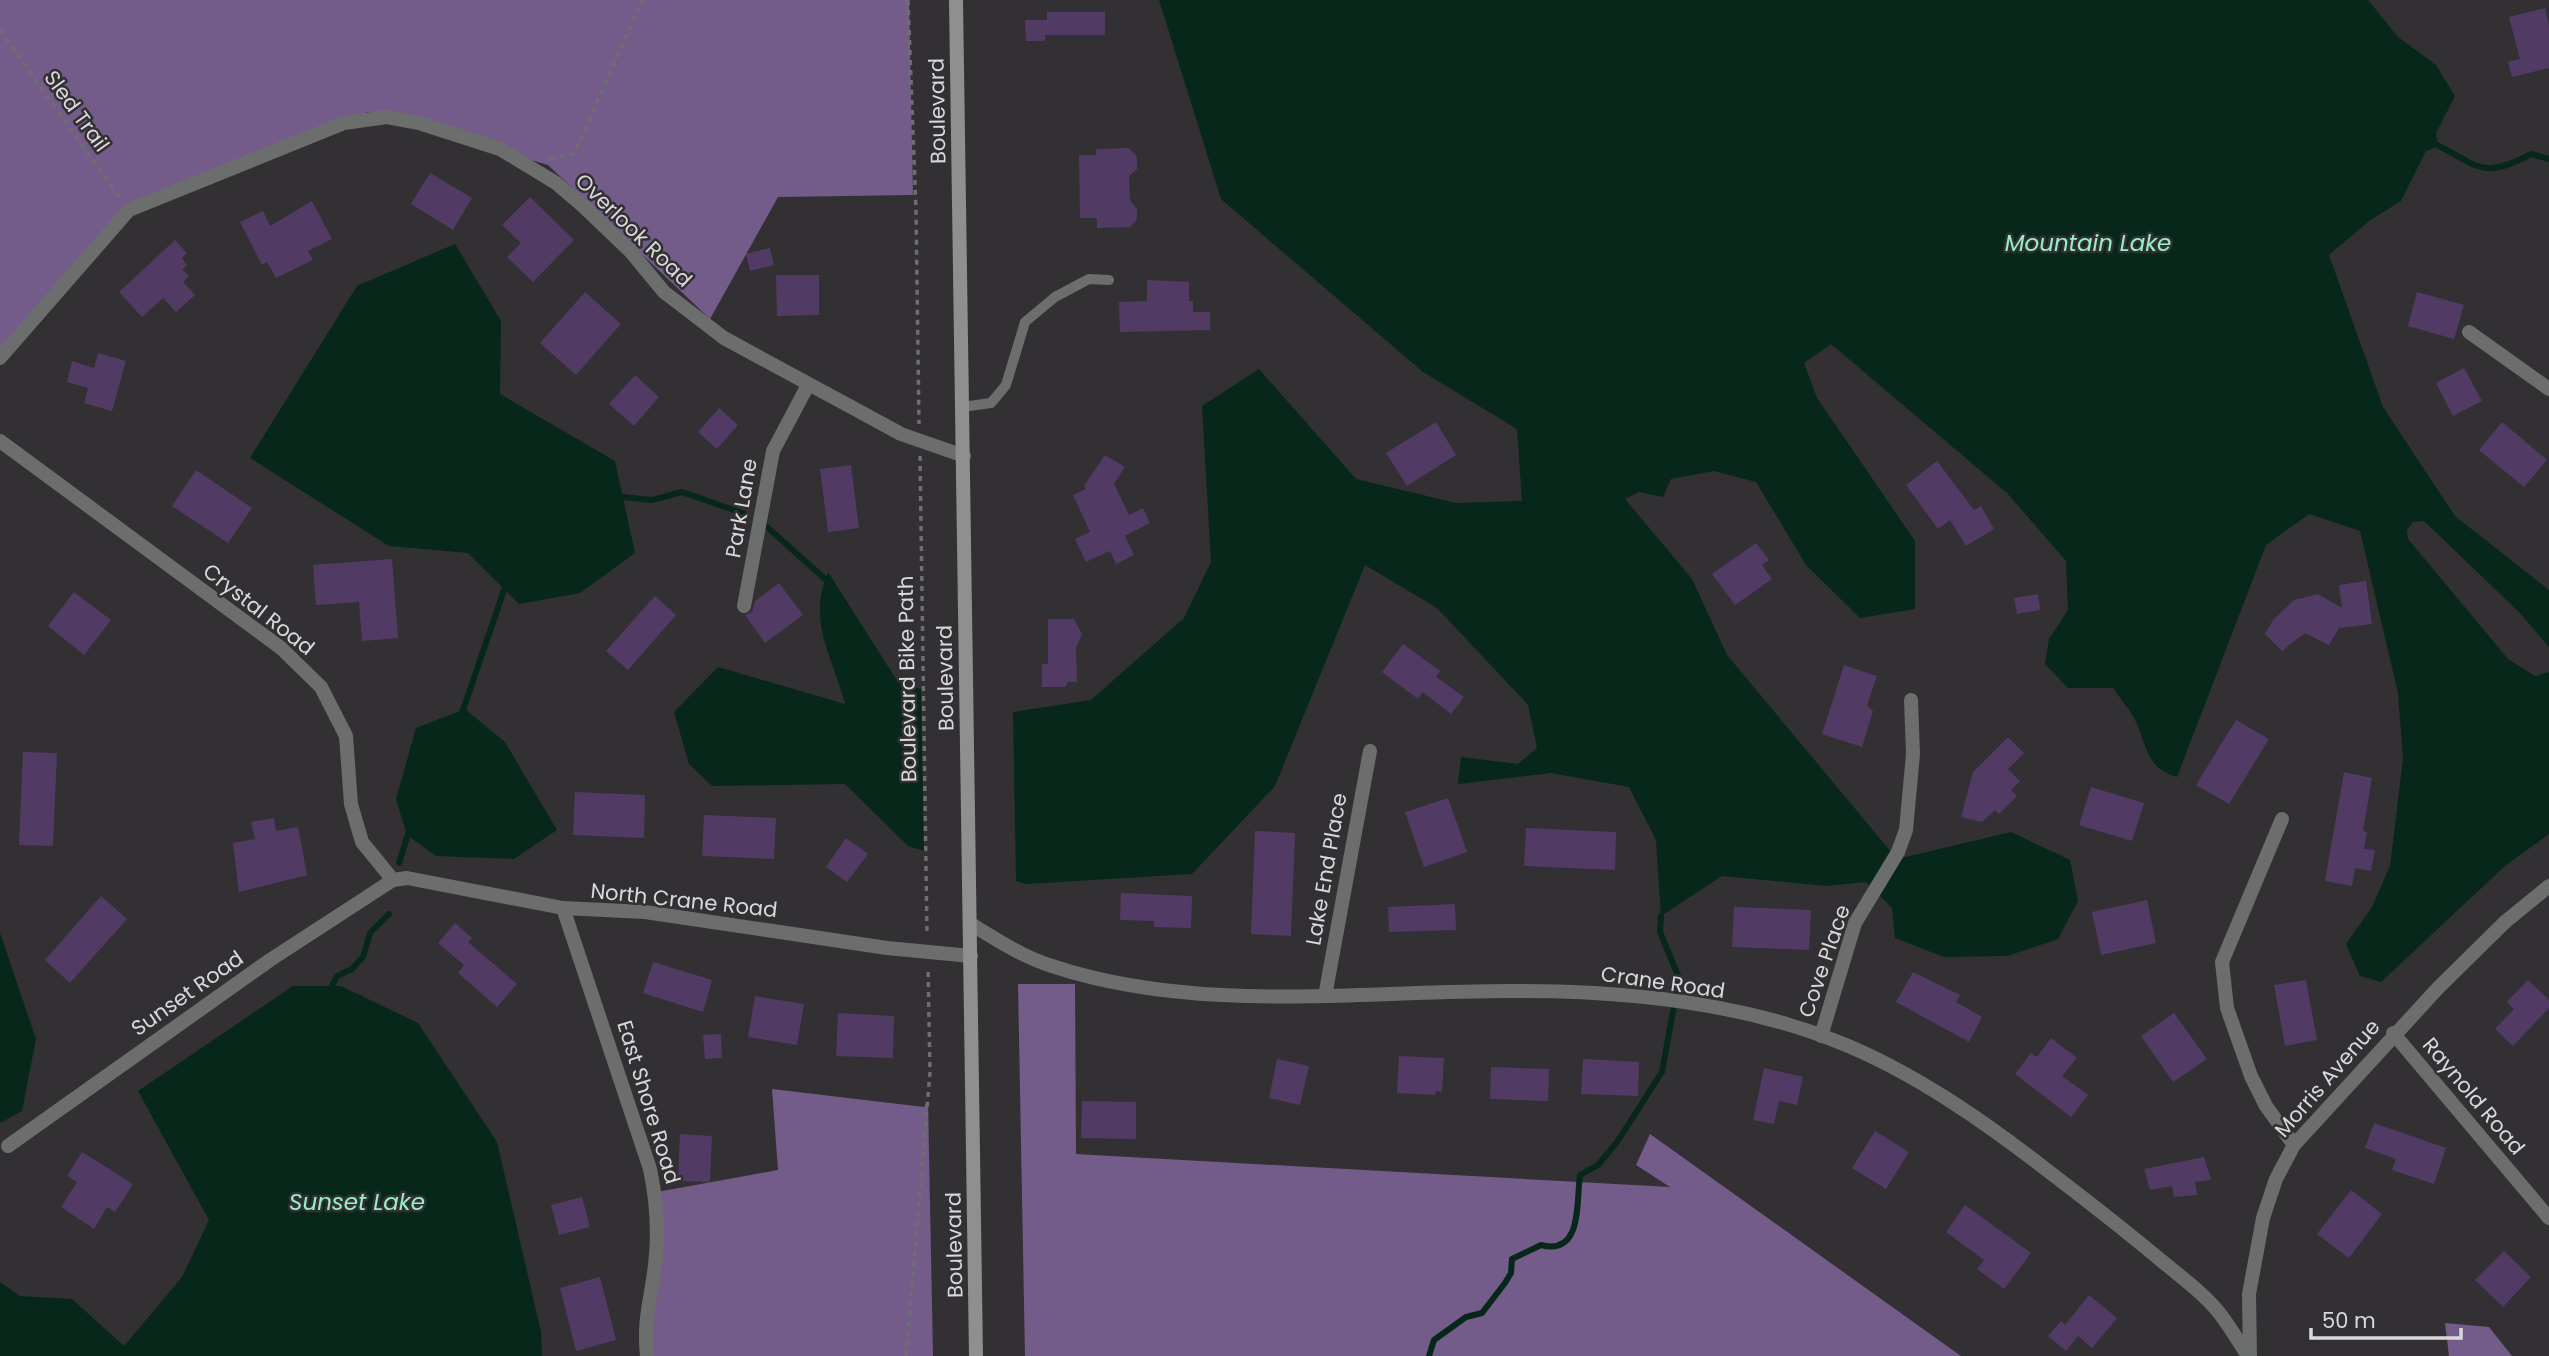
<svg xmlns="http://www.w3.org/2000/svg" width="2549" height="1356" font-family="Poppins,sans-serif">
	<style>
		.forest { fill: #735c89 }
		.water { fill: #07271a }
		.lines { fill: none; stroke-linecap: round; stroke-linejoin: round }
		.stream { stroke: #07271a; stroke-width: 6 }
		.building { fill: #513b65 }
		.path { stroke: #6f6d70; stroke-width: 3.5; stroke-dasharray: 5 5; stroke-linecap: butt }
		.lane { stroke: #6c6e6d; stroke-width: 10 }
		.street { stroke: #6c6e6d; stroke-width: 14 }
		.secondary { stroke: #8d908f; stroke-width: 14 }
		.labels { text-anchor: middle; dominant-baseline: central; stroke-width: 5; stroke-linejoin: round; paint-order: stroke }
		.street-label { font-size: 21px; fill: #d9d8da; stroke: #323033 }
		.water-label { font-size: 23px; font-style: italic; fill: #96efc6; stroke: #323033 }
	</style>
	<rect width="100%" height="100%" fill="#323033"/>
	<!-- forest -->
	<path class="forest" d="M0 0H909L913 195 778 197 710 319 548 165 368 112 132 208 0 365Z
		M1018 984H1075L1076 1154 1670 1187 1636 1165 1650 1134 1961 1356H1025Z
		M772 1089 924 1107 928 1101 933 1356H649L657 1192 778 1170Z
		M2445 1323 2489 1327 2512 1356H2449Z"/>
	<!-- water -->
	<path class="water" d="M1159 0H2368L2398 37 2436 65 2455 96 2436 133 2438 146 2426 151 2401 201 2369 221 2329 255 2383 407 2455 516 2549 590V647L2520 613 2424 521 2413 522 2407 530 2408 539 2508 659 2535 676 2549 672V834L2505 866 2381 982 2360 976 2346 944 2372 907 2390 866 2403 759 2398 693 2360 531 2309 514 2266 545 2177 777C2144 768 2147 742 2133 716 2127 706 2119 697 2113 688H2068L2045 664 2049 639 2068 610 2066 561 2007 493 1831 344 1804 363 1817 398 1915 541V609L1860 618 1806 565 1756 482 1714 471 1671 479 1663 497 1639 492 1625 499 1692 579 1727 655 1897 859 2011 832 2070 860 2078 901 2058 939 2007 956 1944 957 1895 938 1892 908 1866 882 1827 886 1722 876 1661 916 1656 840 1629 787 1551 773 1458 784 1461 757 1518 764 1537 748 1528 705 1437 608 1365 565 1275 786 1192 874 1026 884 1016 881 1013 712 1091 700 1184 618 1211 562 1202 406 1259 369 1356 479 1456 503 1522 501 1517 429 1423 372 1221 199Z
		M455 244 501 321 500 394 615 461 635 553 580 593 519 604 468 553 389 546 250 458 357 286Z
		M828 572 898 682 921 689 924 851 908 846 845 784 712 786 689 764 674 712 718 667 845 704C832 654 807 623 828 572Z
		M465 709 505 742 557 830 514 859 436 856 407 835 396 799 416 728Z
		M0 933 36 1039 22 1111 0 1123Z
		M293 986H341L418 1023 497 1142 541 1332 542 1356H0V1282L20 1296 72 1299 124 1346 182 1277 209 1220 138 1091Z"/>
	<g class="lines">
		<!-- stream -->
		<path class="stream" d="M2433 143C2479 165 2481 181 2531 154L2549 159
			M616 502 623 497 652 500 682 492 745 514
			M766 526 825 579
			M462 713 504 590 509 586
			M399 863 410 828
			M332 986 337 976 352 969 363 957 370 933 389 914
			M1429 1356 1434 1340 1466 1317 1482 1313 1505 1283 1511 1273 1512 1259 1541 1245C1583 1256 1576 1202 1580 1175L1598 1165 1617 1142 1662 1072 1679 978 1660 932 1661 916"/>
	</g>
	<!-- building -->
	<path class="building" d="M2545 8 2549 26V68L2512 77 2508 62 2520 59 2509 17Z
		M1047 12H1105V35H1045V41H1026L1025 20H1047Z
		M1129 148 1137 157V169L1129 176 1130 200 1137 209V219L1130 227 1097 228V218H1080L1079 155H1096V149Z
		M430 173 472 198 453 230 411 204Z
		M530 197 574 240 533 282 507 257 521 243 502 225Z
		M312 201 332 239 308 251 313 260 276 278 267 262 262 265 240 222 263 211 270 226Z
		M175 240 187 253 182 258 187 265 182 270 189 276 183 282 195 295 176 312 163 298 142 317 119 292Z
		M770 248 774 265 750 271 746 254Z
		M776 275H819V315L777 316Z
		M1147 280 1189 282V301H1193V312H1210V330L1120 332 1119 302 1147 301Z
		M585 292 621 324 576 375 540 343Z
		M2417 292 2464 305 2454 339 2408 326Z
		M98 353 126 361 112 411 84 403 88 388 67 382 72 361 94 368Z
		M2464 368 2482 401 2453 416 2436 383Z
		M635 375 659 397 634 426 609 404Z
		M719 408 738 425 717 449 698 432Z
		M1436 422 1456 455 1407 486 1386 453Z
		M2502 422 2547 460 2524 487 2479 450Z
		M1105 455 1125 467 1114 484 1129 515 1143 508 1150 523 1125 536 1134 555 1116 564 1110 551 1086 562 1075 539 1090 532 1073 495 1086 489 1084 486Z
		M1937 461 1974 510 1981 506 1994 529 1966 546 1950 520 1938 529 1906 485Z
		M851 465 859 528 828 532 820 469Z
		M196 470 252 508 228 543 172 506Z
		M1756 543 1769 560 1762 565 1772 579 1735 605 1712 574Z
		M392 559 398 638 362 641 359 602 316 605 313 565Z
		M2366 581 2372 624 2339 628 2329 645 2305 633 2282 651 2265 634 2273 620 2294 600 2318 594 2342 608 2339 585Z
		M779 583 803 615 765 643 745 615 752 612 755 601Z
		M74 592 111 620 84 655 48 626Z
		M2038 594 2040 610 2017 614 2014 598Z
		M655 596 676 615 628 670 606 651Z
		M1048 619H1074L1082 634 1076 648 1077 682H1068L1065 687H1042V664H1048Z
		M1403 644 1440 671 1436 677 1464 697 1451 714 1423 692 1418 699 1382 672Z
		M1844 665 1877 676 1867 705 1873 711 1862 747 1822 734Z
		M2236 720 2269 739 2229 804 2196 785Z
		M2008 737 2024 753 2008 769 2020 781 2011 790 2017 796 1999 814 1995 810 1982 822 1961 817 1973 772Z
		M23 752 57 753 53 846 19 845Z
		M2344 772 2372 778 2363 831 2367 832 2364 849 2375 850 2371 871 2355 868 2352 886 2325 881Z
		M2091 787 2144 803 2132 841 2079 825Z
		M575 792 645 795 644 838 573 835Z
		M1448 798 1467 852 1424 867 1405 812Z
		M704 815 776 818 774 859 702 856Z
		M274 818 276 831 298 827 307 875 239 892 233 843 255 839 251 822Z
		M1526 828 1616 832 1615 870 1524 866Z
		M1255 831 1295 833 1291 936 1251 934Z
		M846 838 868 854 847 882 826 867Z
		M1121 893 1192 896 1191 928 1154 927V921L1120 920Z
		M101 896 127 919 70 983 45 960Z
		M2147 900 2156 943 2101 955 2092 912Z
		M1455 904 1456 930 1389 932 1388 907Z
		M1734 907 1811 910 1809 950 1732 947Z
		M455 923 472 938 468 942 517 984 497 1007 458 973 464 965 438 943Z
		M653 962 712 980 703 1012 643 993Z
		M1913 972 1960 995 1956 1002 1982 1017 1969 1042 1896 1002Z
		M2306 980 2317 1040 2285 1046 2274 985Z
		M2528 980 2549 1000V1008L2513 1046 2495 1029 2514 1009 2507 1002Z
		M755 996 804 1004 797 1045 748 1037Z
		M838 1013 894 1016 893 1058 836 1056Z
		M2174 1013 2207 1059 2173 1082 2141 1036Z
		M721 1034 722 1058 705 1059 703 1035Z
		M2051 1038 2077 1058 2062 1076 2088 1095 2071 1117 2015 1074 2031 1053 2037 1057Z
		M1399 1056 1444 1058 1442 1092 1436 1091 1435 1095 1397 1093Z
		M1277 1059 1309 1066 1300 1105 1269 1098Z
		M1583 1059 1639 1062 1638 1096 1581 1094Z
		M1491 1067 1549 1069 1548 1101 1490 1099Z
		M1764 1068 1803 1077 1797 1105 1779 1101 1774 1124 1753 1120Z
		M1082 1101 1136 1102V1139L1081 1138Z
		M2374 1123 2446 1148 2434 1184 2392 1170 2396 1159 2365 1148Z
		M1875 1131 1909 1152 1886 1189 1852 1168Z
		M680 1134 712 1136 710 1182 678 1181Z
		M82 1152 133 1184 115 1212 107 1207 94 1229 61 1207 77 1182 67 1176Z
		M2204 1157 2211 1180 2195 1182 2197 1195 2174 1197 2172 1186 2150 1190 2144 1169Z
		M2351 1190 2382 1214 2349 1258 2317 1234Z
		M582 1197 590 1227 559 1235 551 1205Z
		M1965 1205 2031 1253 2004 1289 1977 1269 1984 1260 1946 1232Z
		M2504 1251 2531 1277 2503 1307 2475 1280Z
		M600 1277 616 1340 576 1351 560 1288Z
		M2089 1295 2117 1318 2092 1348 2078 1336 2066 1351 2048 1336 2061 1321 2065 1325Z"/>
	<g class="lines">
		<!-- path -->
		<path class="path" d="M908 0 916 211 919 424
			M0 30 119 197
			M550 159 574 154 642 0
			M920 456 927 935
			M906 1356 930 1072 928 967"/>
		<!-- lane -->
		<path class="lane" d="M962 407 991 403 1006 385 1025 322 1055 297 1089 279 1109 280"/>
		<!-- street -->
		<path class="street" d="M2469 332 2549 389
			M0 358 129 210 344 123 387 117 419 123 500 149 556 183 584 207 631 252 664 292 724 338 901 434 964 456
			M0 441 281 648 321 687 346 736 351 804 362 842 393 880
			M744 606 773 451 808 385
			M2282 819 2222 962 2227 1008 2251 1076 2266 1106 2294 1145
			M563 908 650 1169C657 1202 659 1231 655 1265 651 1300 643 1320 647 1356
			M971 924C997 940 1023 957 1052 966 1196 1014 1360 991 1509 991 1617 990 1735 1001 1836 1041 1913 1071 1988 1124 2052 1174 2090 1203 2127 1232 2163 1262 2181 1277 2201 1291 2216 1309 2228 1323 2238 1341 2248 1356
			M1325 996 1370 751
			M2393 1033 2549 1218
			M1821 1036 1855 923 1898 852 1906 830 1913 754 1911 700
			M8 1146 270 960 393 880 407 878 563 908 645 912 887 948 971 956
			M2250 1356 2249 1294 2263 1218 2276 1179 2294 1145 2438 988 2505 922 2549 886"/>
		<!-- secondary -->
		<path class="secondary" d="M956 0 976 1356"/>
	</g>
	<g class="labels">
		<!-- street labels -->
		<g class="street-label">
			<text transform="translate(77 111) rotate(54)">Sled Trail</text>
			<text transform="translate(937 111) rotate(-91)">Boulevard</text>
			<text transform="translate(634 230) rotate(44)">Overlook Road</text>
			<text transform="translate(741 508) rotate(-80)">Park Lane</text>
			<text transform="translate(259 609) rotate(38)">Crystal Road</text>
			<text transform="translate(945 678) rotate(-91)">Boulevard</text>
			<text transform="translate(907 679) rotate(-91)">Boulevard Bike Path</text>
			<text transform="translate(1326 869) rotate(-80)">Lake End Place</text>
			<text transform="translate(684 900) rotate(6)">North Crane Road</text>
			<text transform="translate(1824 961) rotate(-71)">Cove Place</text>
			<text transform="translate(1663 982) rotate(8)">Crane Road</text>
			<text transform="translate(187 993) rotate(-35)">Sunset Road</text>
			<text transform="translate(2327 1078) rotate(-49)">Morris Avenue</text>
			<text transform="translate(2474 1096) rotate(50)">Raynold Road</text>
			<text transform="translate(649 1102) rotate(73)">East Shore Road</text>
			<text transform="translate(954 1245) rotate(-91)">Boulevard</text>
		</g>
		<!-- water labels -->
		<g class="water-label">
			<text x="2088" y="243">Mountain Lake</text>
			<text x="357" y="1202">Sunset Lake</text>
		</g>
	</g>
	<!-- scale -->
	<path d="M2311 1328v10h150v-10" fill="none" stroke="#d9d8da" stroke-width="3.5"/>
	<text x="2322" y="1328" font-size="21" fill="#d9d8da" stroke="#323033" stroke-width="5" paint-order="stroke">50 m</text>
</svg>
